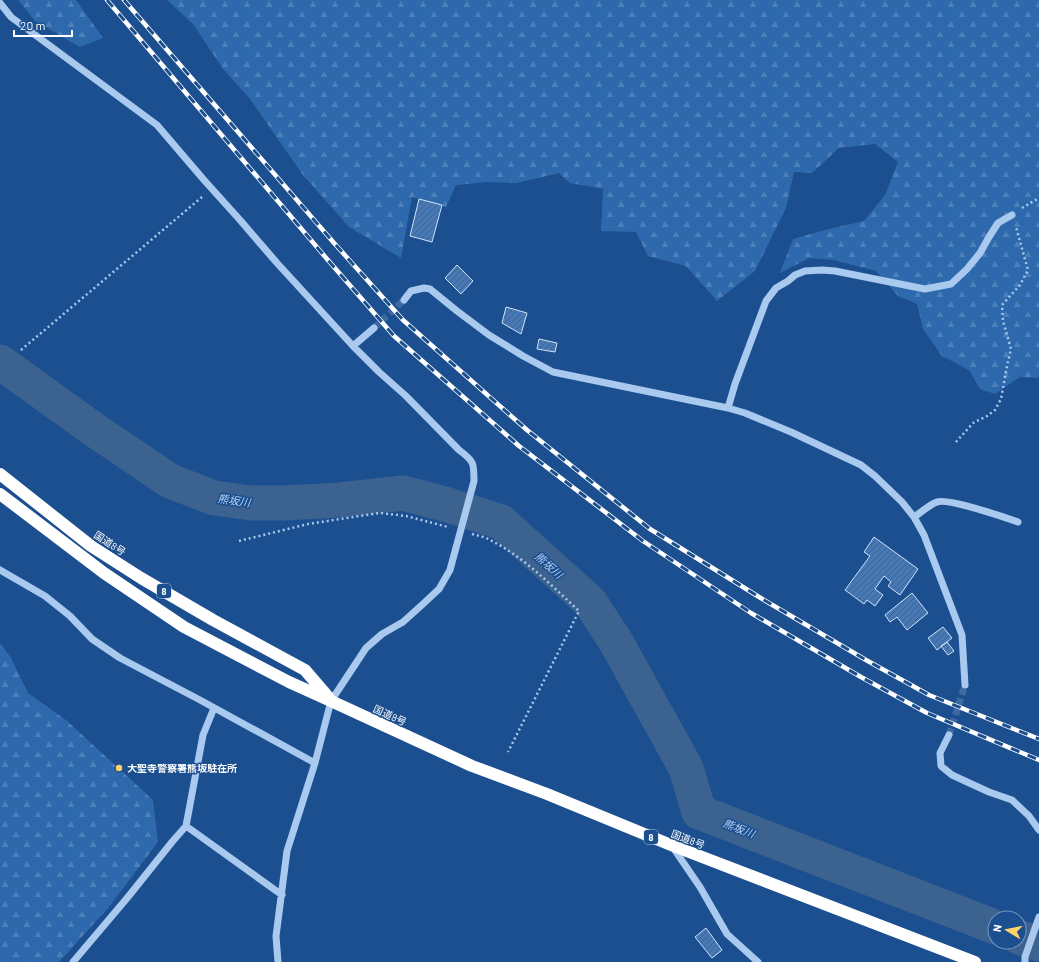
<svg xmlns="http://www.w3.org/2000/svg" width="1039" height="962" font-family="Barlow,'Noto Sans JP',sans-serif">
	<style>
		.forest { fill: url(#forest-firs) }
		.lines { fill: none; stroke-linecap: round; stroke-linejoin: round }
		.river { stroke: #3c6290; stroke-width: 35 }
		.building { fill: url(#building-hatch); stroke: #cfe3fa }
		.minor-tunnel { stroke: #3d69a0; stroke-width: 7; stroke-dasharray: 7 3.5; stroke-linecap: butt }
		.path { stroke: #a9c9ee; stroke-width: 2.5; stroke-dasharray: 2 3; stroke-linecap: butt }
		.minor { stroke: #a9c9ee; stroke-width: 7 }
		.highway { stroke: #fff; stroke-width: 12 }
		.rail-casing { stroke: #fff; stroke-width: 4.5 }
		.rail { stroke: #1b4f8f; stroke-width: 3; stroke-dasharray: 9; stroke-linecap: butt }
		.poi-dot { fill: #ffd166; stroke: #1b4f8f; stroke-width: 1.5 }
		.labels { text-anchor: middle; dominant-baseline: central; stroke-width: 3; stroke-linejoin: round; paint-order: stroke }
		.shield { fill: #1b4f8f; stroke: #bbcadd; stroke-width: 1 }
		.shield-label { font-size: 9px; font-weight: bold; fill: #fff }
		.street-label { font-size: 10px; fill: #fff; stroke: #1b4f8f }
		.poi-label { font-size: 10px; font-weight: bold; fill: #fff; stroke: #1b4f8f; text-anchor: start }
		.water-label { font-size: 11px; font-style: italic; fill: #b5d3f5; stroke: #1b4f8f }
	</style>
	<defs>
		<pattern id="forest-firs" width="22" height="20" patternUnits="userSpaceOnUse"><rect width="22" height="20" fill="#2e69ad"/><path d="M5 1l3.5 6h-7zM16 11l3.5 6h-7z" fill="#4d80b9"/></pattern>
		<pattern id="building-hatch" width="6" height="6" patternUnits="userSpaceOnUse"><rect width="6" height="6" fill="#4478b7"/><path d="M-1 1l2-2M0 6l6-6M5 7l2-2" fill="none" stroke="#486282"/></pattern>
	</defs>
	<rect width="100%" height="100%" fill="#1b4f8f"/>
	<!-- forest -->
	<path class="forest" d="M18 0H76L103 38 80 47 35 21Z
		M167 0H1039V378L1020 377 995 394 980 389 969 370 942 356 923 329 917 304 898 296 876 271 834 260 809 258 780 273 793 239 825 230 864 221 885 195 898 162 875 144 839 148 812 173 794 172 786 208 755 271 717 301 686 266 648 256 636 232 601 231 603 189 570 183 559 173 517 183 488 182 456 185 446 207 412 197 401 258 349 227 303 175 250 99 223 69 193 24Z
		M0 643 11 658 28 693 66 720 153 800 158 842 109 907 59 962H0Z"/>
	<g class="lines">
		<!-- river -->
		<path class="river" d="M0 362 93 429 170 481 214 498 251 503H285L340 500 403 493 448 505 501 522 590 602 616 642 686 768 699 812 995 927
			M1019 937 1039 944"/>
	</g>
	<!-- building -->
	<path class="building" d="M419 199 442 205 432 242 410 236Z
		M457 265 473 281 461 294 445 278Z
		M506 307 527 313 521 334 502 323Z
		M539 339 557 343 555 352 537 349Z
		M874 537 918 569 900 595 888 586 891 582 884 576 875 589 883 595 875 606 867 600 864 604 845 590 870 556 864 552Z
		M912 593 928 613 907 630 897 617 890 622 885 615Z
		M943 627 952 638 937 650 928 638Z
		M947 642 954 651 948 655 941 646Z
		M706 928 722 950 712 958 695 937Z"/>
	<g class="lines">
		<!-- minor-tunnel -->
		<path class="minor-tunnel" d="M374 328 404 300
			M949 735 965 685"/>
		<!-- path -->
		<path class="path" d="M1022 208 1039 198
			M21 350 202 197
			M956 442 973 423 987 416 995 410 1001 399 1007 366 1011 349 1003 321 1002 305 1020 285 1028 270 1016 227
			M472 534C479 536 486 537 492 541 525 558 552 586 579 611L508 752
			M239 541 308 524 380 513 406 516 448 527"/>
		<!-- minor -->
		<path class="minor" d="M0 3 11 17 157 125 204 180 240 220 277 263 353 346 379 372 406 396 459 450C474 461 474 463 474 481L450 570 439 589 423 604 403 622 382 634 366 648 331 701 315 763 287 851 276 936 278 962
			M404 300 411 291 424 288 430 289 457 311 489 335 523 356 553 372 728 408 745 413 791 432 861 465 875 476 902 502 914 517 924 535 962 635 965 685
			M353 346 374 328
			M728 408 735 384 766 301 776 288 788 281 795 275 805 271 822 270 835 271 925 289 951 284 967 269 980 253 989 237 998 223 1012 215
			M914 517C919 514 932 503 937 502 948 498 1004 517 1018 522
			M0 570 45 596 70 616 92 639 120 658 200 700 315 763
			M949 735 940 753 941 766 952 775 965 781 989 792 1012 800 1029 816 1039 830
			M186 826 282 895
			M672 846 700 887 727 934 758 962
			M73 962 128 897 172 842 186 826 203 735 214 708
			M1025 962V957L1039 917"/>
		<!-- highway -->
		<path class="highway" d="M0 474 91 546 141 578 213 620 305 670 329 698
			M0 494 104 573 184 627 289 682 331 701 472 766 547 794 671 845 975 962"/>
		<!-- rail casing -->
		<g class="rail-casing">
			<path id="rail" d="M107 0 327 259 394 336 519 446 643 541 751 613 861 677 927 713 1039 760
				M124 0 334 243 403 320 527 430 650 529 759 597 866 660 929 695 1039 739"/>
		</g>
		<!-- rail -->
		<use href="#rail" class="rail"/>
	</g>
	<!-- markers -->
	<circle class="poi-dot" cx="119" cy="768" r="4"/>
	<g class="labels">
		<!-- shield labels -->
		<g class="shield">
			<rect x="157" y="584" width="14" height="14" rx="3"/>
			<rect x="644" y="830" width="14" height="14" rx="3"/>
		</g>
		<g class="shield-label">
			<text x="164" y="591">8</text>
			<text x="651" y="837">8</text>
		</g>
		<!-- street labels -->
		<g class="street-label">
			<text transform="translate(110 543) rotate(33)">国道8号</text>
			<text transform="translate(390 715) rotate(25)">国道8号</text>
			<text transform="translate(688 839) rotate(21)">国道8号</text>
		</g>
		<!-- poi labels -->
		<g class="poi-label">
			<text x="127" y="768">大聖寺警察署熊坂駐在所</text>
		</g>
		<!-- water labels -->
		<g class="water-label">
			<text transform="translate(234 500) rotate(8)">熊坂川</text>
			<text transform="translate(549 565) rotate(42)">熊坂川</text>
			<text transform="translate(739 828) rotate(21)">熊坂川</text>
		</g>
	</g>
	<!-- north arrow -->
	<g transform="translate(1007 930) rotate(280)"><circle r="19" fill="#1b4f8f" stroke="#7695bc"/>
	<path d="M0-3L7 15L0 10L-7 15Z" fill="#ffd166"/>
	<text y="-6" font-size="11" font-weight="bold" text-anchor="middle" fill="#ffffff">N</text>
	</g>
	<!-- scale -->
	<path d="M14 30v6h58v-6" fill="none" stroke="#ffffff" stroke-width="2"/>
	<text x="20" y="30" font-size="12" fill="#ffffff" stroke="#1b4f8f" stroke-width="3" paint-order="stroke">20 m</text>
</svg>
